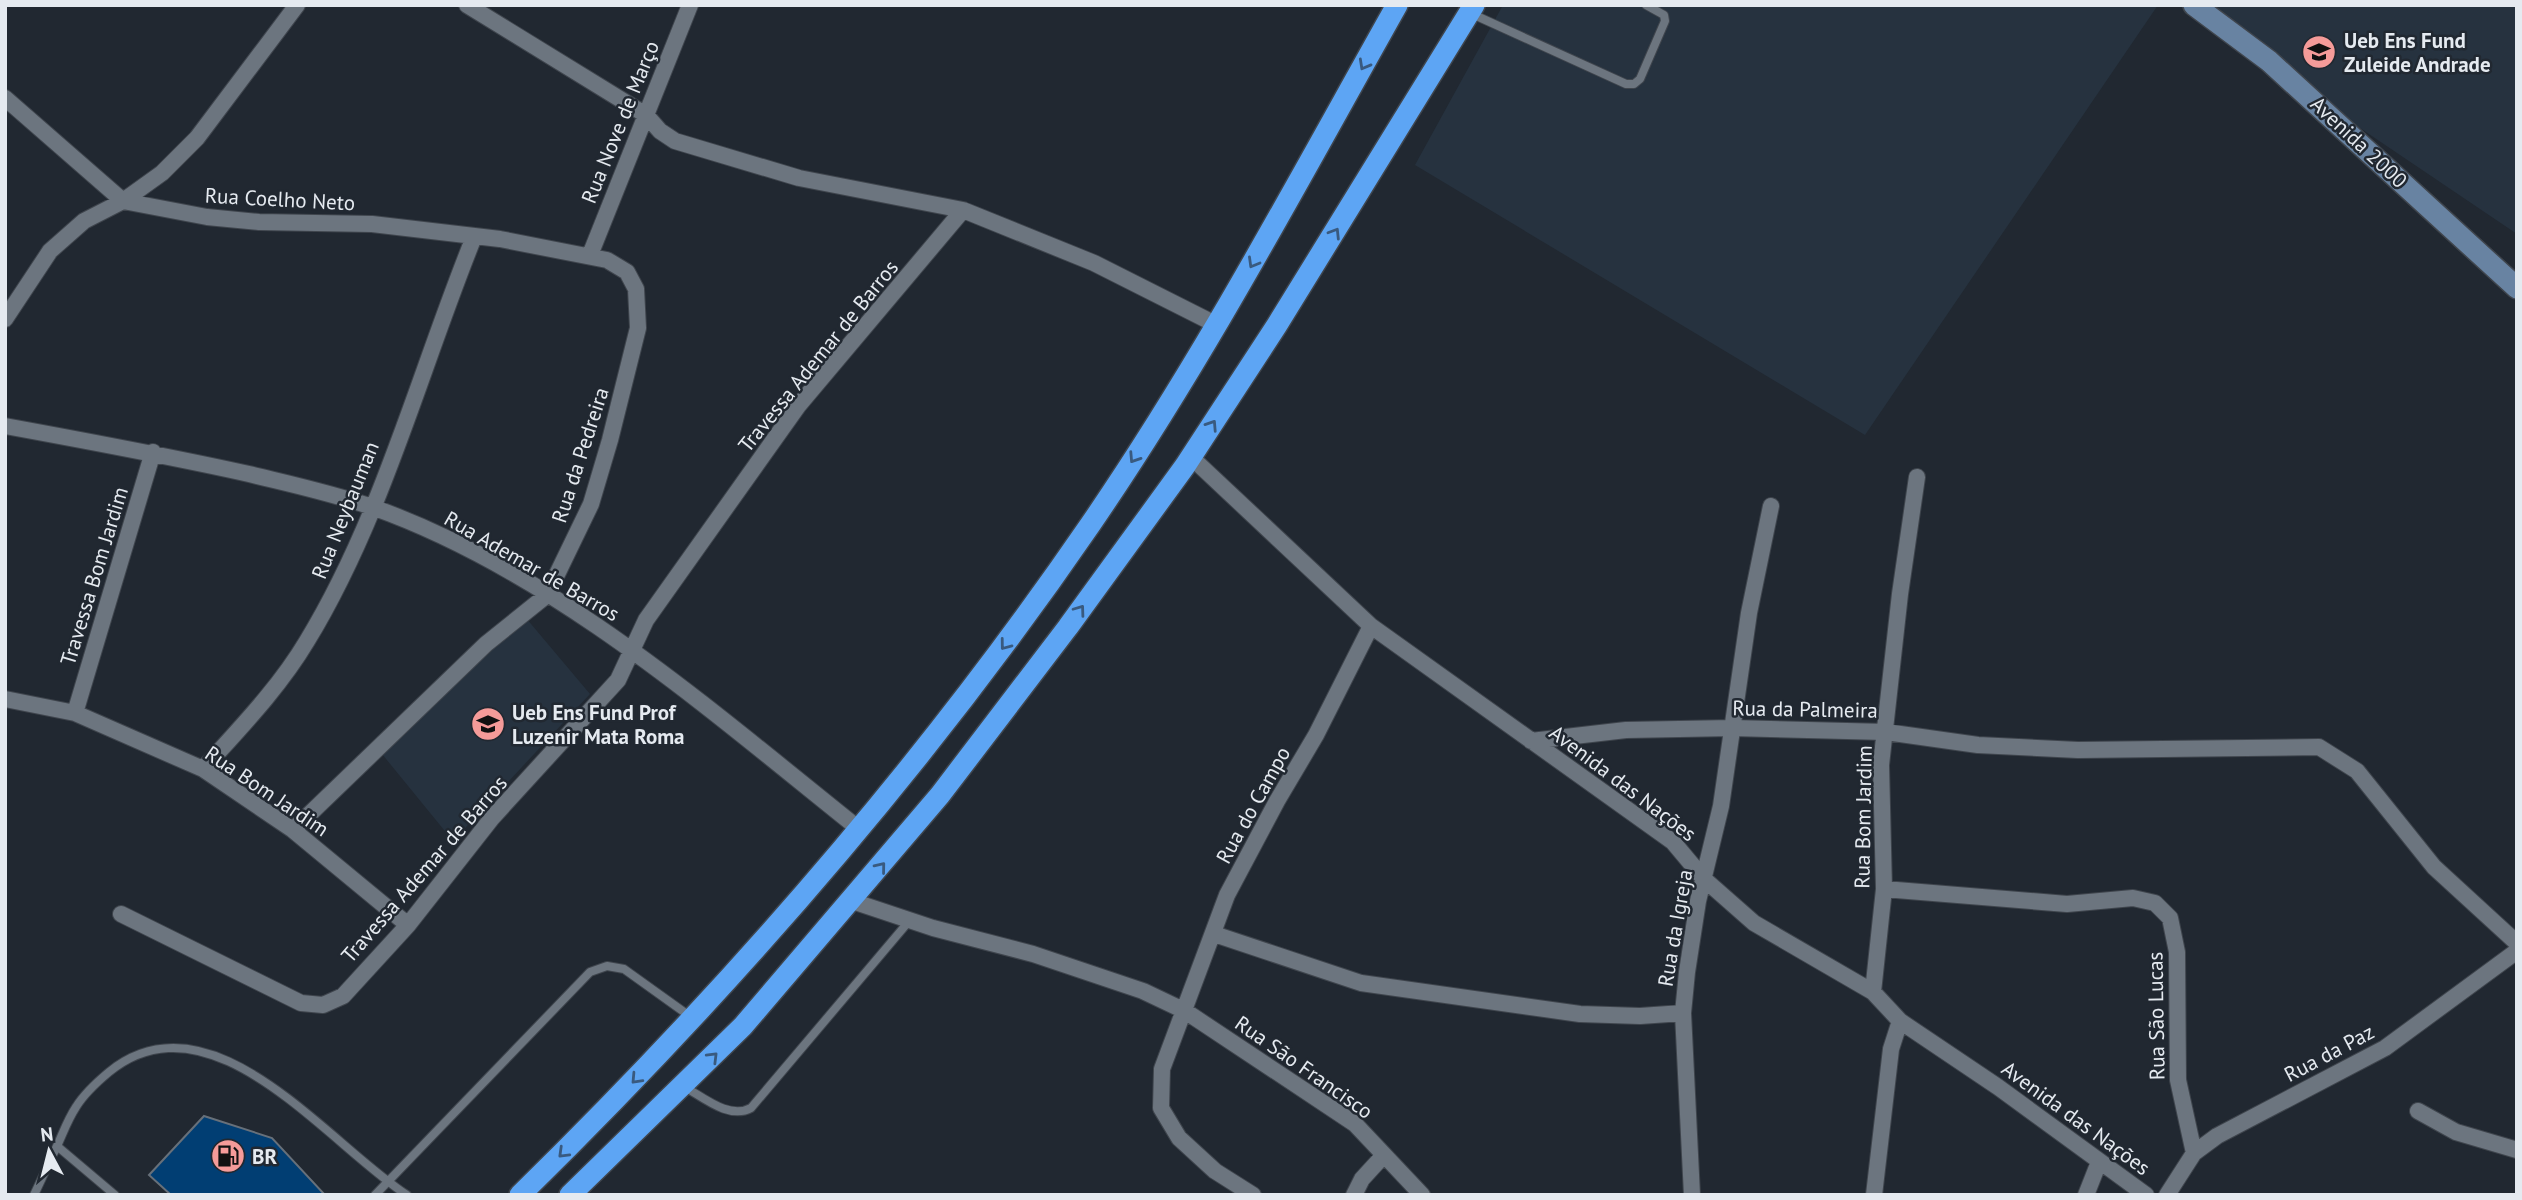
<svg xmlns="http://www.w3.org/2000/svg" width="2522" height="1200" font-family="'PT Sans',sans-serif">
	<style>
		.built { fill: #26323f }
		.building { fill: #013e73; stroke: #67707a; stroke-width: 2 }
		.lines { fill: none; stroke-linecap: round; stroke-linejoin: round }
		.lane-casing { stroke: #3f454d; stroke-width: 10 }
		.street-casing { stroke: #3f454d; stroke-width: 18 }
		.secondary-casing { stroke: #3f454d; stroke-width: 24 }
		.highway-casing { stroke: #3f454d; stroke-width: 24 }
		.lane { stroke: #6c757f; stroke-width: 8 }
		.street { stroke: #6c757f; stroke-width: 16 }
		.secondary { stroke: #6883a2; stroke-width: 21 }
		.highway { stroke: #5da5f4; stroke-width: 21 }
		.oneway { stroke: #395a7f }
		.labels { text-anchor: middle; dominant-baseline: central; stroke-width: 5; stroke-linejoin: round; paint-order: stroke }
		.poi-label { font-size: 21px; font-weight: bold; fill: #e5eaf0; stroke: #212831; text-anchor: start }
		.street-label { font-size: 21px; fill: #e5eaf0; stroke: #212831 }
	</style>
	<rect width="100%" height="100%" fill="#212831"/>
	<!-- built -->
	<path class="built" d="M1503 5H2158L1865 435 1415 165Z
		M2178 5H2517V234Z
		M526 618 590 694 453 841 382 754Z"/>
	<!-- building -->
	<path class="building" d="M204 1116 272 1138 325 1195H171L149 1175Z"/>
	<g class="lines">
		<!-- lane casing -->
		<g class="lane-casing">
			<path id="lane" d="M1470 13 1626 84H1634L1640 79 1665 21 1664 15 1646 5
				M683 1086C703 1097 729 1120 751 1108L910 920
				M34 1195 57 1146
				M115 1195 57 1146C63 1133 68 1119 76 1107 84 1094 97 1082 109 1072 211 989 327 1143 407 1195
				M375 1195 590 972 607 966 624 969 691 1017"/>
		</g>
		<!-- street casing -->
		<g class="street-casing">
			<path id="street" d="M467 5 646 115 660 131 675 141 799 178 963 210 1094 263 1217 325
				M5 98 123 201 207 217 259 222 372 224 500 239 607 260 627 272 636 289 638 328 610 440 591 504 547 595 486 644 293 830
				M590 255 690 5
				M5 319 50 251 84 221 123 201 162 173 197 138 297 5
				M5 426C87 441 168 456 249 474 290 484 332 493 372 507 553 571 711 711 859 829
				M1191 457 1371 626 1673 842 1704 879 1754 923 1873 992 1900 1021 1998 1087 2146 1195
				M5 699 75 713 203 769 293 830 408 925
				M75 713 153 452
				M1531 741 1626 730 1732 728 1886 732 1978 745 2078 750 2319 747 2357 771 2434 867 2517 943
				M203 769C240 728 279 688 307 641 382 518 420 370 474 237
				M1884 889 2067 904 2133 898 2155 903 2170 918 2177 952 2178 1080 2194 1153
				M852 901 933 928 1033 954 1143 991 1185 1011 1355 1124 1422 1195
				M121 914 301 1003 323 1005 343 996 408 925 492 818 618 680 646 620 798 406 963 210
				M1214 934 1361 983 1580 1014 1640 1016 1683 1013
				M1873 992 1884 889 1881 765 1900 594 1917 477
				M2418 1111 2456 1132 2517 1150
				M1253 1195 1215 1171 1179 1138 1161 1108 1162 1069 1227 895 1277 801 1316 735 1371 626
				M1354 1195 1362 1179 1384 1155
				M1692 1195 1683 1013 1687 972 1698 901 1721 806 1749 613 1771 506
				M1874 1195 1891 1049 1900 1021
				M2086 1195 2099 1162
				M2167 1195 2194 1153 2217 1136 2385 1048 2517 951"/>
		</g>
		<!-- secondary casing -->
		<g class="secondary-casing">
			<path id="secondary" d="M2194 5 2269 61 2517 288"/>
		</g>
		<!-- highway casing -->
		<g class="highway-casing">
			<path id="highway" d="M520 1195C729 990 924 767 1090 525 1204 359 1298 181 1397 5
				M570 1195 743 1026 940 795 1068 627 1185 466 1277 325 1474 5"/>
		</g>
		<!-- lane -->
		<use href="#lane" class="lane"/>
		<!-- street -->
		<use href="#street" class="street"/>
		<!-- secondary -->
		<use href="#secondary" class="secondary"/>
		<!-- highway -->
		<use href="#highway" class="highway"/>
	</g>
	<!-- one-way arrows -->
	<defs><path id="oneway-chevron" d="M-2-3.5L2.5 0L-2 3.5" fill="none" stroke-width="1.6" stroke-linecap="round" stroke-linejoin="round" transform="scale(1.75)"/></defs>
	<g class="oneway">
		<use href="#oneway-chevron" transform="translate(1364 65) rotate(119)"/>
		<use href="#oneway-chevron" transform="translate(1335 233) rotate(-58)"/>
		<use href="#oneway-chevron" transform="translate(1253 263) rotate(120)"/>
		<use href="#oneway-chevron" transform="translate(1212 425) rotate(-57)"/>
		<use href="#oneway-chevron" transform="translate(1134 458) rotate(123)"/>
		<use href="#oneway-chevron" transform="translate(1080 610) rotate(-54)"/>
		<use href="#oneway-chevron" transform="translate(1005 645) rotate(127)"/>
		<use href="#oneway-chevron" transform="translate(881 867) rotate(-51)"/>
		<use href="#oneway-chevron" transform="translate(713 1057) rotate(-45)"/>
		<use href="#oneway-chevron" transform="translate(636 1079) rotate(133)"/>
		<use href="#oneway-chevron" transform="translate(563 1153) rotate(136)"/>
	</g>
	<!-- icons -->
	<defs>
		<g id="school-disc" transform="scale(1.75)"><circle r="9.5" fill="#f59b99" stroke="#212831"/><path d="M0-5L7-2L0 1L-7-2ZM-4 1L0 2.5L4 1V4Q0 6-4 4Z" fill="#111"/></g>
		<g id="fuel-disc" transform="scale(1.75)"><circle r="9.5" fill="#f59b99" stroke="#212831"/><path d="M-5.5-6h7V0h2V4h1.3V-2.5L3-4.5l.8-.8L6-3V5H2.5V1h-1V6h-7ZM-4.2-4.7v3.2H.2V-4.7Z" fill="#111"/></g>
	</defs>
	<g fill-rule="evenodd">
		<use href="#school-disc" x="2319" y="52"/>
		<use href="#school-disc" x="488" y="724"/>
		<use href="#fuel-disc" x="228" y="1156"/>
	</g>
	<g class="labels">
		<!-- poi labels -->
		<g class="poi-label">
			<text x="2344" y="40">Ueb Ens Fund<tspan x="2344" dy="24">Zuleide Andrade</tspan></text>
			<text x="512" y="712">Ueb Ens Fund Prof<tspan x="512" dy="24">Luzenir Mata Roma</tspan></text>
			<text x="252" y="1156">BR</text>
		</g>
		<!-- street labels -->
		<g class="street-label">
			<text transform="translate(620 122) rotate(-68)">Rua Nove de Março</text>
			<text transform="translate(2359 142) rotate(43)">Avenida 2000</text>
			<text transform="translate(280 199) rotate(3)">Rua Coelho Neto</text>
			<text transform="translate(818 356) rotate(-51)">Travessa Ademar de Barros</text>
			<text transform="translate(580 455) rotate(-72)">Rua da Pedreira</text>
			<text transform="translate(345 510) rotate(-68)">Rua Neybauman</text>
			<text transform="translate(532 566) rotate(30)">Rua Ademar de Barros</text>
			<text transform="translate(94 576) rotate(-73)">Travessa Bom Jardim</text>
			<text transform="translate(1805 709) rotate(1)">Rua da Palmeira</text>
			<text transform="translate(1623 783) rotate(37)">Avenida das Nações</text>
			<text transform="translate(267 791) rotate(34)">Rua Bom Jardim</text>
			<text transform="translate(1253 805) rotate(-61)">Rua do Campo</text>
			<text transform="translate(1863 817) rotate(-89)">Rua Bom Jardim</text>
			<text transform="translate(424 869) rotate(-49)">Travessa Ademar de Barros</text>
			<text transform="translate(1675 928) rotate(-80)">Rua da Igreja</text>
			<text transform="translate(2156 1016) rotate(-91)">Rua São Lucas</text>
			<text transform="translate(2329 1053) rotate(-28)">Rua da Paz</text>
			<text transform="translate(1304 1067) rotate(35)">Rua São Francisco</text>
			<text transform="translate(2076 1118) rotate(36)">Avenida das Nações</text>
		</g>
	</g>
	<!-- border -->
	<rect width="2522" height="1200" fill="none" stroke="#e5eaf0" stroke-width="14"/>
	<!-- north arrow -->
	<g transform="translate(49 1151) rotate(353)" stroke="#212831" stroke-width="5" paint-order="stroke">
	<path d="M0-5L12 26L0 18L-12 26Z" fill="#e5eaf0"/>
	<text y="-10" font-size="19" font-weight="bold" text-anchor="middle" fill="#e5eaf0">N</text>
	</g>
</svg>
